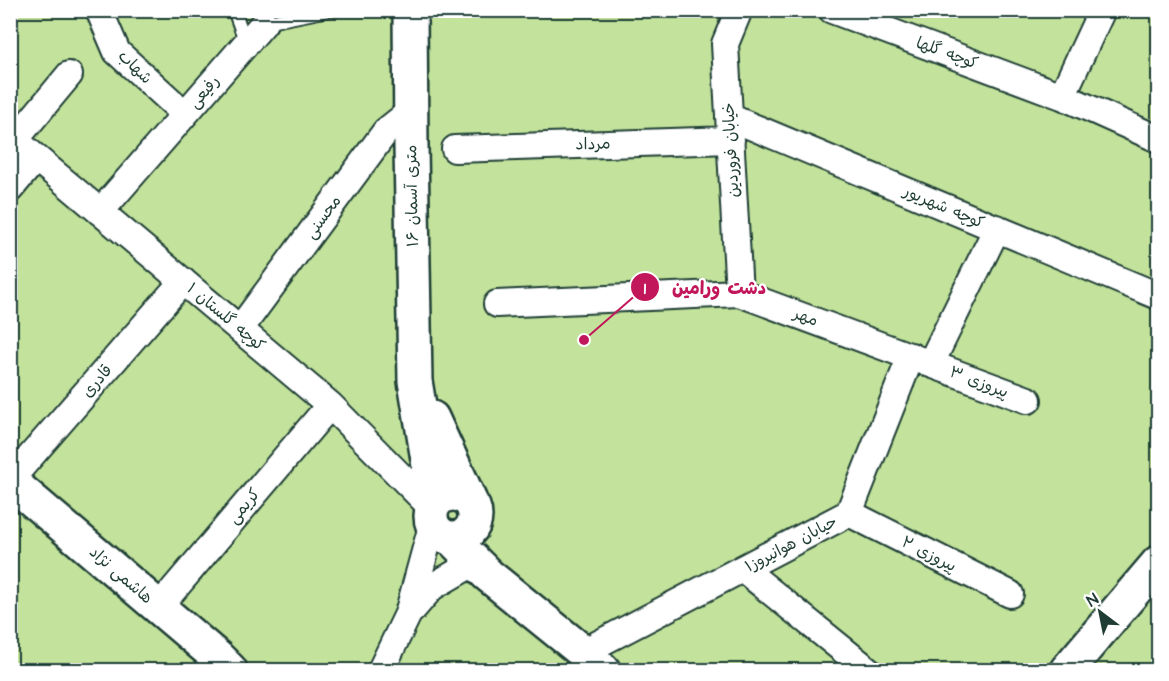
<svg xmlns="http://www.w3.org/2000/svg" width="1169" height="681" font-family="'Architects Daughter','Playpen Sans Arabic',sans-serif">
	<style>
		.green { fill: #c3e39c; stroke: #719068; stroke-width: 1.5 }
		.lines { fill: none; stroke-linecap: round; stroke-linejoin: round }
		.lane-casing { stroke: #1f3d34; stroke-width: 16 }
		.street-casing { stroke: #1f3d34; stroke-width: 30 }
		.secondary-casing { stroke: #1f3d34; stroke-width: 38 }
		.lane { stroke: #fff; stroke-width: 12 }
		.street { stroke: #fff; stroke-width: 26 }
		.secondary { stroke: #fff; stroke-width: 33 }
		.labels { text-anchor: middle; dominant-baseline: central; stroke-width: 4.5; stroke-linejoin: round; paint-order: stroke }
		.street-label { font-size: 16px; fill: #1f3d34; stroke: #fff }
		.leader { fill: none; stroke: #c2185b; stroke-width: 2 }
		.callout-dot { fill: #c2185b; stroke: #fff; stroke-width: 2 }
		.mark-label { font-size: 18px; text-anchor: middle; font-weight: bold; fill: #fff }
		.callout-label { font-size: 18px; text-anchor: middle; font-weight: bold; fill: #c2185b; stroke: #fff; stroke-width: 4.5; stroke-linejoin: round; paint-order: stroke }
	</style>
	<rect width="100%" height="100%" fill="#fff"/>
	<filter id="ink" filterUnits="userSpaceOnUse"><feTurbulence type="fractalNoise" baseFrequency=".0167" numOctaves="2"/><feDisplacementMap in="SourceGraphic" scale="12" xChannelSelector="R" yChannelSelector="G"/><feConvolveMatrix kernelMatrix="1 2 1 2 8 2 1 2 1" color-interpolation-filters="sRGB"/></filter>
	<g filter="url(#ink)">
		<!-- green -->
		<path class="green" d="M11 11H1158V670H11Z"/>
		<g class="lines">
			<!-- lane casing -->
			<g class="lane-casing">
				<path id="lane" d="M234 10 246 43
					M264 23 329 10"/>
			</g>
			<!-- street casing -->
			<g class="street-casing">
				<path id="street" d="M99 10 117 52 185 114
					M739 10 725 44 739 293
					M832 10 1062 96 1158 139
					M1062 96 1102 10
					M729 117 1158 296
					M10 136 330 405 432 508
					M15 140 69 75
					M455 149 731 140
					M10 189 36 158
					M100 212 264 23
					M497 304 739 293 1028 400
					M240 329 386 131 411 111
					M931 363 997 228
					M10 480 183 281
					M849 513 1010 594
					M743 569 868 670
					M158 608 330 405
					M412 610 432 587 475 562
					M583 652 849 513 911 356
					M381 670 408 614 432 526"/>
			</g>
			<!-- secondary casing -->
			<g class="secondary-casing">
				<path id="secondary" d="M410 10 411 146 415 381 435 502
					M432 418 470 501
					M10 481 217 657 230 670
					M431 516a22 22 0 1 1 44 0a22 22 0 1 1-44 0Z
					M452 539 488 575 583 652 603 670
					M1067 670 1158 563"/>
			</g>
			<!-- lane -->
			<use href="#lane" class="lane"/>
			<!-- street -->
			<use href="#street" class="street"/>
			<!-- secondary -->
			<use href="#secondary" class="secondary"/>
		</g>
	</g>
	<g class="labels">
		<!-- street labels -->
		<g class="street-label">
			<text transform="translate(947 53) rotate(20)">کوچه گلها</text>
			<text transform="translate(135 67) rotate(44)">شهاب</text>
			<text transform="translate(204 92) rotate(-49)">رفیعی</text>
			<text transform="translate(593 144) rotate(-2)">مرداد</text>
			<text transform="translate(731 150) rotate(-93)">خیابان فروردین</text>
			<text transform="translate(412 196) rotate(-91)">۱۶ متری آسمان</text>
			<text transform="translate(944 207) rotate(23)">کوچه شهریور</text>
			<text transform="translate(323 217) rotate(-54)">محسنی</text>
			<text transform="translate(226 317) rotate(40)">کوچه گلستان ۱</text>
			<text transform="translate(806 317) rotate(20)">مهر</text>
			<text transform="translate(97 381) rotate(-49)">قادری</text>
			<text transform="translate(979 382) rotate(21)">پیروزی ۳</text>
			<text transform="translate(244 506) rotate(-50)">کریمی</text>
			<text transform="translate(791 544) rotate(-28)">حیابان هوانیروز۱</text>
			<text transform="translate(929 554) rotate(27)">پیروزی ۲</text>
			<text transform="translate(121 575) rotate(41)">هاشمی نژاد</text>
		</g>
	</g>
	<!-- callouts -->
	<path class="leader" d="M584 340L645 287"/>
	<g class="callout-dot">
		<circle cx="584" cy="340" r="6"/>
		<circle cx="645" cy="287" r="15"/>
	</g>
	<g class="mark-label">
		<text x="645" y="294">1</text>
	</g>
	<g class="callout-label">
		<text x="719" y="294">دشت ورامین</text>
	</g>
	<!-- margin -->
	<rect width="1169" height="681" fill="none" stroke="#fff" stroke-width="36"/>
	<rect x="18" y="18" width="1133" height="645" fill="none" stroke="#1f3d34" stroke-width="2" filter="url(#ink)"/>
	<!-- north arrow -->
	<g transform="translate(1100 612) rotate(328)" stroke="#ffffff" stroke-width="4.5" paint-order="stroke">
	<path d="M0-4.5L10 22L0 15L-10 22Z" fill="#1f3d34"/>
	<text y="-9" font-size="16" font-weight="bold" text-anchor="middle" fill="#1f3d34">N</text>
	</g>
</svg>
